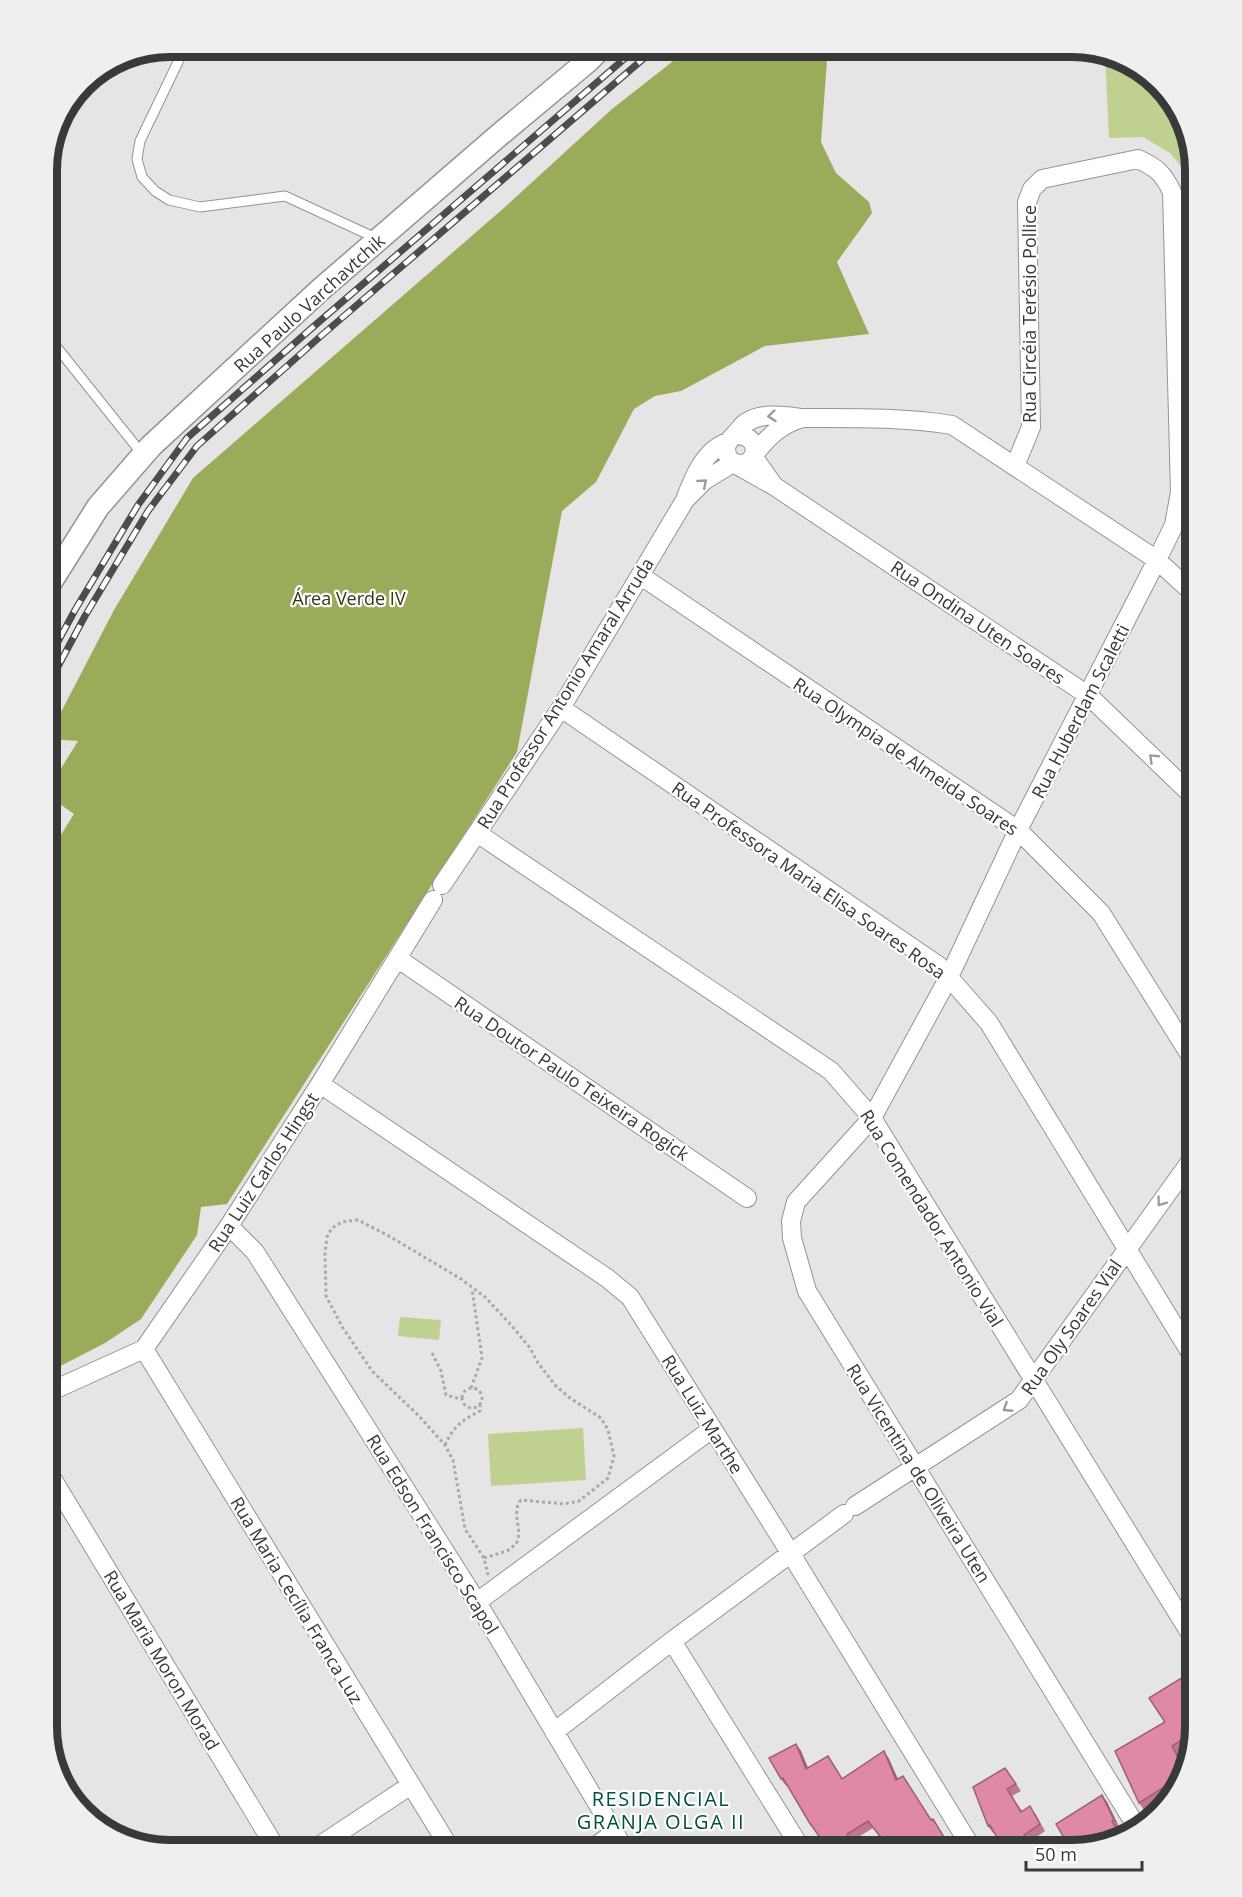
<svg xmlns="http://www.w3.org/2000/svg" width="1242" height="1897" font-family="'Open Sans',sans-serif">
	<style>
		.green { fill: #c0d091 }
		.forest { fill: #9aac5a }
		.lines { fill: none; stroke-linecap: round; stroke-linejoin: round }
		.service-casing { stroke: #939494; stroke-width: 11 }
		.minor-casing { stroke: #939494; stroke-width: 20 }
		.tertiary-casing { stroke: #939494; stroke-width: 25 }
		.path { stroke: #a8a9a9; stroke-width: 3; stroke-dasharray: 3 3; stroke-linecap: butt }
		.service { stroke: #fff; stroke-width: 9 }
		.minor { stroke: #fff; stroke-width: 18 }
		.tertiary { stroke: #fff; stroke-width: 22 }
		.rail-casing { stroke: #4c4c4d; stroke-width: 7 }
		.rail { stroke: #fff; stroke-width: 4.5; stroke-dasharray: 14; stroke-linecap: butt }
		.wall { fill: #c0768e }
		.shaded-wall { fill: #9c6074 }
		.building { fill: #df89a5; stroke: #9c6074; stroke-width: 1.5 }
		.oneway { stroke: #9c9c9c }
		.labels { text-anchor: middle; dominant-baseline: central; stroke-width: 4.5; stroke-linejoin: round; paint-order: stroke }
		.street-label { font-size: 18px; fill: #383939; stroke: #fff }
		.park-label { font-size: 18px; fill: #323916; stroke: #fff }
		.neighbourhood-label { font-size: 20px; letter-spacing: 1.5px; fill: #00513b; stroke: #fff }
		.rim { fill: none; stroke: #383939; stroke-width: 8 }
	</style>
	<rect width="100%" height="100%" fill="#e5e5e6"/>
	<!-- green -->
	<path class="green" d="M1105 55 1140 67 1179 108 1195 170V472L1188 290 1187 202 1182 167 1170 153 1143 137 1109 138Z
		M400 1317 441 1320 439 1340 398 1336Z
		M583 1428 586 1480 491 1486 488 1434Z"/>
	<!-- forest -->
	<path class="forest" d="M691 47H838L827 60 821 142 836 173 869 202 872 213 837 262 869 334 765 346 681 391 655 396 634 409 596 482 562 511 517 752 227 1204 201 1207 197 1235 141 1319 105 1343 47 1373V857L74 814 47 795V791L78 741 47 739 114 610 193 478 505 207 612 109Z"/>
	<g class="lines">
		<!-- service casing -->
		<g class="service-casing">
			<path id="service" d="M184 47 178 62 140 141 137 159 142 177 155 191 169 200 200 207 285 196 378 239
				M47 335 143 455"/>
		</g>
		<!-- minor casing -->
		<g class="minor-casing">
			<path id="minor" d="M803 418C853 418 903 417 952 425L1157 560 1195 595
				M728 442C704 450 693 478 685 500L705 480 733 463 774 486 753 456C767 438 780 424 803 418 785 416 763 412 747 422 741 425 739 431 734 435 726 443 723 450 730 460 753 477 769 435 735 435
				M1015 466 1031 427 1027 202 1032 189 1042 179 1138 159C1157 168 1163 173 1172 192L1180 492 1174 525 1157 560 1018 830 949 977 872 1118 796 1202 791 1221 792 1238 807 1291 1138 1829
				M774 486 1089 696 1195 798
				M641 576 1018 830 1101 913 1195 1063
				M561 708 939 966 989 1023 1195 1360
				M477 833 831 1071 872 1118 1195 1641
				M442 885 561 708 685 500
				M397 958 747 1198
				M320 1084 607 1278 630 1297 791 1554 973 1850
				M229 1226 255 1252 477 1602 625 1850
				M144 1349 451 1850
				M47 1393 144 1349 229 1226 320 1084 433 900
				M47 1470 277 1850
				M855 1506 1019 1400 1195 1155
				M477 1602 712 1429
				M672 1641 802 1850
				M554 1732 672 1641 844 1514
				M313 1850 411 1785
				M590 1850 614 1833"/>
		</g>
		<!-- tertiary casing -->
		<g class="tertiary-casing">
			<path id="tertiary" d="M47 588 98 507 151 446 320 290 498 136 588 61 602 47"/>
		</g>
		<!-- path -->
		<path class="path" d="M432 1353 441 1371 446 1395 461 1399
			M462 1398a10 10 0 1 1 20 0a10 10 0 1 1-20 0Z
			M471 1388 482 1358 472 1289
			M445 1445C453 1427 462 1420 480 1411V1405
			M484 1558 507 1551 516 1544C524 1529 510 1513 521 1500L564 1504 579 1501 608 1478 614 1456 608 1430 601 1418 570 1398 555 1385 538 1363 530 1348 512 1326 485 1297 461 1279 389 1236 358 1220 342 1222 332 1228 327 1237 325 1254 326 1296 343 1328 372 1371 418 1415 445 1445 453 1460 465 1529 484 1558 488 1575"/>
		<!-- service -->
		<use href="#service" class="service"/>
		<!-- minor -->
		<use href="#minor" class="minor"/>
		<!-- tertiary -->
		<use href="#tertiary" class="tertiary"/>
		<!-- rail casing -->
		<g class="rail-casing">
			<path id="rail" d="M47 662 75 610 138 505 187 438 313 327 638 47
				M47 687 85 616 148 511 197 446 322 335 657 47"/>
		</g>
		<!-- rail -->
		<use href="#rail" class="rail"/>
	</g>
	<!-- wall -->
	<path class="wall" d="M1196 1728 1191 1745 1177 1753 1185 1768 1179 1787 1144 1810 1139 1803 1115 1751Z
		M796 1744 801 1751 808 1768 833 1763 842 1778 884 1751 889 1759 898 1779 932 1820 933 1819 952 1849 950 1850H890L873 1828 852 1841 856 1850H828L825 1844 788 1785 786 1786 781 1779Z
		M1005 1768 1021 1791 1012 1796 1022 1811 1035 1813 1045 1831 1029 1842 994 1833H993L988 1826Z
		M1102 1795 1107 1802 1119 1827 1117 1828 1122 1837 1073 1850Z"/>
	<!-- shaded-wall -->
	<path class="shaded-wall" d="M796 1744 801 1751 811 1776 806 1769Z
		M1172 1746 1177 1753 1185 1768 1184 1769Z
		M884 1751 889 1759 901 1787 896 1780Z
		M1102 1795 1107 1802 1119 1827 1114 1820Z
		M847 1834 852 1841 856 1850H854Z"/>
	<!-- building -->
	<path class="building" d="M1196 1469V1488L1185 1474Z
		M1196 1669V1728L1194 1732 1172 1746 1184 1769 1183 1775 1139 1803 1115 1751 1165 1722 1149 1698Z
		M796 1744 806 1769 828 1756 842 1779 884 1751 896 1780 903 1776 931 1820 933 1819 947 1842 944 1844 949 1850H896L894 1841 887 1845 868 1821 847 1834 854 1850H828L824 1843 809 1822 783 1778 781 1779 769 1758Z
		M1005 1768 1016 1784 1007 1789 1021 1812 1030 1806 1040 1824 1024 1835 1034 1850H1004L990 1825 988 1826 973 1787Z
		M1102 1795 1114 1820 1112 1821 1121 1837 1071 1850 1056 1824Z"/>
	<!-- one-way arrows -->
	<defs><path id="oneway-chevron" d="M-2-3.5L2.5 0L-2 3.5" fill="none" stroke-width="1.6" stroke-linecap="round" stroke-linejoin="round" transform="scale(1.5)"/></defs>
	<g class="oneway">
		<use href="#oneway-chevron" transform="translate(772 416) rotate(174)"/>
		<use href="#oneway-chevron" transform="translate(703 483) rotate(-41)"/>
		<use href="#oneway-chevron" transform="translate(1153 758) rotate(-136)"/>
		<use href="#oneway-chevron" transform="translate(1161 1202) rotate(126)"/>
		<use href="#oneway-chevron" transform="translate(1007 1408) rotate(147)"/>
	</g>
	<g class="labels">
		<!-- street labels -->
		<g class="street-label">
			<text transform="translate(309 303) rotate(-42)">Rua Paulo Varchavtchik</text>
			<text transform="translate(1029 314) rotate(-90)">Rua Circéia Terésio Pollice</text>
			<text transform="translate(978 622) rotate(34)">Rua Ondina Uten Soares</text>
			<text transform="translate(565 693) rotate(-58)">Rua Professor Antonio Amaral Arruda</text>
			<text transform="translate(1080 711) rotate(-63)">Rua Huberdam Scaletti</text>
			<text transform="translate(906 756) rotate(34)">Rua Olympia de Almeida Soares</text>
			<text transform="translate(809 880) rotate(35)">Rua Professora Maria Elisa Soares Rosa</text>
			<text transform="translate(572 1078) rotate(34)">Rua Doutor Paulo Teixeira Rogick</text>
			<text transform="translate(263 1172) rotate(-57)">Rua Luiz Carlos Hingst</text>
			<text transform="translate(932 1218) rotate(58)">Rua Comendador Antonio Vial</text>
			<text transform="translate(1071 1327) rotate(-55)">Rua Oly Soares Vial</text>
			<text transform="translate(703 1414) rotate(58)">Rua Luiz Marthe</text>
			<text transform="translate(919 1473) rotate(58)">Rua Vicentina de Oliveira Uten</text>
			<text transform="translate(433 1534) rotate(58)">Rua Edson Francisco Scapol</text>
			<text transform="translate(297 1600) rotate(59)">Rua Maria Cecília Franca Luz</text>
			<text transform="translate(162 1660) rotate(59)">Rua Maria Moron Morad</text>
		</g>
		<!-- park labels -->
		<g class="park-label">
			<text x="349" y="598">Área Verde IV</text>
		</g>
		<!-- neighbourhood labels -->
		<g class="neighbourhood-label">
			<text x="661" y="1798">RESIDENCIAL<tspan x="661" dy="23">GRANJA OLGA II</tspan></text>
		</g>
	</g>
	<!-- crop -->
	<path d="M0 0H1242V1897H0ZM170 57H1072A113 113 0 0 1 1185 170V1727A113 113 0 0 1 1072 1840H170A113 113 0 0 1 57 1727V170A113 113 0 0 1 170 57Z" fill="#efefef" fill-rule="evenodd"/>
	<path class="rim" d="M170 57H1072A113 113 0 0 1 1185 170V1727A113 113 0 0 1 1072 1840H170A113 113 0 0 1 57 1727V170A113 113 0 0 1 170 57Z"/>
	<!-- scale -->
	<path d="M1026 1861v9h116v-9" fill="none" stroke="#383939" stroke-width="3"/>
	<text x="1035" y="1861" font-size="18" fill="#383939" stroke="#ffffff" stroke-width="4.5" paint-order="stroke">50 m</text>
</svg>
